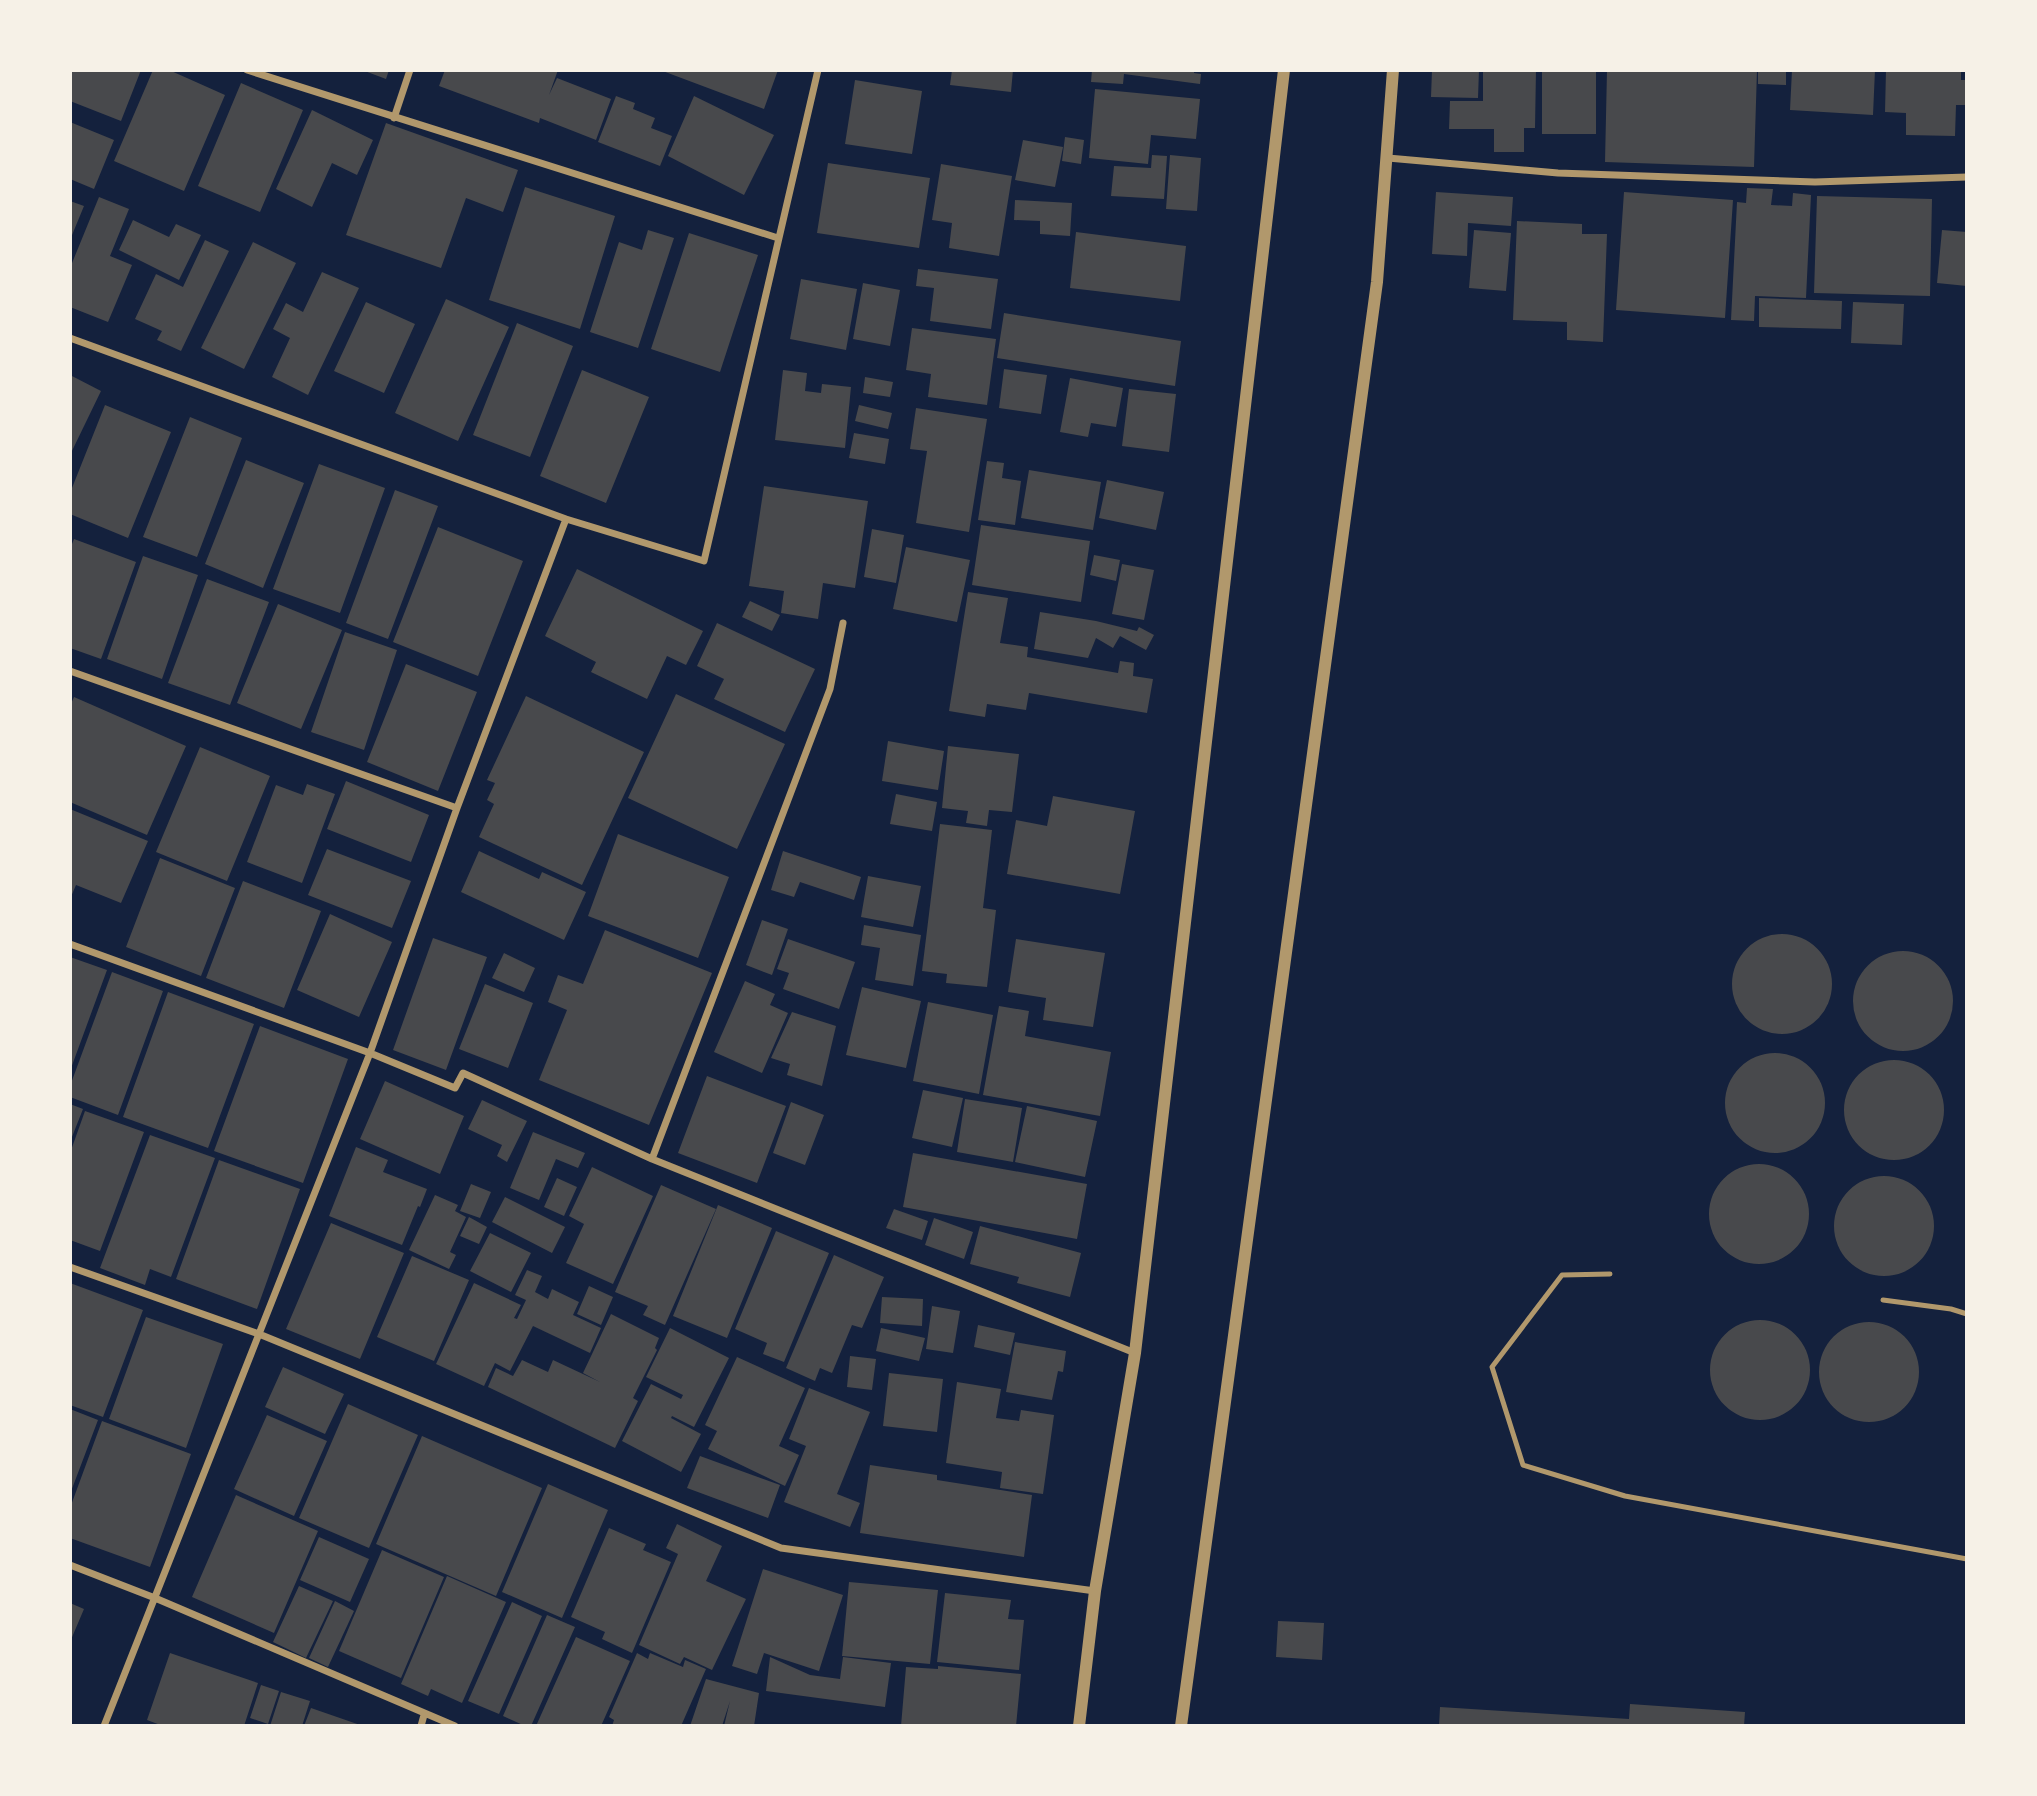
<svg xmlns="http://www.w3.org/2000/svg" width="2037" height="1796" font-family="'DM Sans',sans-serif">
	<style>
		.building { fill: #48494c }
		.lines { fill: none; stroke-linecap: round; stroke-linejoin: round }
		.service { stroke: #b1986c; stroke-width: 5 }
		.minor { stroke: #b1986c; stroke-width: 7 }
		.tertiary { stroke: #b1986c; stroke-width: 12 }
	</style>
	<rect width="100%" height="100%" fill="#14213d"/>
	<!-- building -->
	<path class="building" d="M70 70H141L121 121 70 101Z
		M153 70H169L225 95 184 191 114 161Z
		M362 70H389L386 79Z
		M445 70H558L549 95 557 78 611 99 596 140 540 118 539 123 439 86Z
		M660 70H778L764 109Z
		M952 70H1013L1011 92 950 85Z
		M1092 70H1194V73L1201 74 1200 84 1124 74 1123 84 1091 82Z
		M1432 70H1479L1478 98 1431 97Z
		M1483 70H1536L1535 128H1524V152H1494V129H1449L1450 101H1483Z
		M1542 70H1596V134H1542Z
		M1607 70H1757L1754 167 1605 162Z
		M1758 70H1786V85L1758 84Z
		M1792 70H1875L1873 115 1790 110Z
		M1886 70H1961V80H1967V105H1956L1955 136 1906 135V113L1885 112Z
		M855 80 922 91 912 154 845 144Z
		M241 83 303 110 260 212 198 186Z
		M1095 89 1200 99 1196 139 1151 135 1148 164 1089 158Z
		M616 96 635 103 633 109 655 118 651 128 672 136 660 166 598 142Z
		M694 96 774 135 744 195 668 156Z
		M312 110 373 140 357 175 332 163 312 207 276 189Z
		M70 122 114 140 94 189 70 179Z
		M386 123 518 170 503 212 466 198 441 268 346 235Z
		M1065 137 1084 140 1081 164 1062 161Z
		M1023 140 1063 147 1055 187 1015 180Z
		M1152 155 1167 156 1164 199 1111 196 1114 166 1151 168Z
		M1170 155 1201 158 1197 211 1166 209Z
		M828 163 930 178 919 248 817 233Z
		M941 164 1012 176 999 256 949 248 952 223 932 220Z
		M525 187 615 216 580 329 489 300Z
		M1747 188 1773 189 1771 205 1792 206 1793 193 1811 195 1806 298 1755 296 1754 321 1731 320 1737 202 1746 203Z
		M1436 192 1513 197 1511 226 1468 223 1467 256 1432 254Z
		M1624 192 1733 200 1725 318 1616 310Z
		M1817 196 1932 199 1930 296 1814 293Z
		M99 197 129 209 110 256 132 265 108 322 70 307V268Z
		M1015 200 1072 203 1070 236 1040 234V221L1014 220Z
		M70 201 84 206 70 240Z
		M133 220 169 237 176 224 201 235 179 280 119 250Z
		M1517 221 1582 224V234H1607L1603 342 1567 340V322L1513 320Z
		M648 230 674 238 638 348 590 332 619 242 642 250Z
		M1474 230 1511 233 1506 291 1469 288Z
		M1942 230 1967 232V286L1937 283Z
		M1076 232 1186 246 1180 301 1070 288Z
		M689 233 758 255 720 372 651 349Z
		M205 240 229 251 181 351 157 340 162 331 135 319 156 274 183 287Z
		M253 242 296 263 244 369 201 348Z
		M918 269 998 279 991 329 930 321 934 288 916 286Z
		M322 272 359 288 308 395 272 377 290 338 273 329 286 303 303 312Z
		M801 279 857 289 846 350 790 339Z
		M863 283 900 290 890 346 853 339Z
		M1759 298 1842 301 1841 329 1759 327Z
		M446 299 509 327 458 441 395 413Z
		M366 302 415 324 384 393 334 371Z
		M1853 302 1904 304 1902 345 1851 343Z
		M1004 313 1181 341 1175 386 997 358Z
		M517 323 573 346 530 457 473 435Z
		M912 328 996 339 987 405 928 397 931 374 906 370Z
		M1004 369 1047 375 1041 414 999 408Z
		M582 370 649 397 606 503 540 476Z
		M783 370 807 373 805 391 821 393 822 384 851 387 845 448 775 440Z
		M70 375 101 391 70 455Z
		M865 377 893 382 890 397 863 393Z
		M1070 378 1123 388 1116 427 1091 423 1088 437 1060 432Z
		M1129 389 1176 394 1169 452 1122 446Z
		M105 405 171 432 128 538 70 514V493Z
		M859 405 892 413 888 429 855 421Z
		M916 408 987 419 969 532 916 523 927 451 910 449Z
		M190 417 242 438 197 557 143 537Z
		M854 433 889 439 885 464 849 458Z
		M246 460 304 483 263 588 205 564Z
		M987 461 1004 463 1002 478 1021 481 1015 525 978 520Z
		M319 464 385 488 340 613 273 589Z
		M1029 470 1101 482 1093 530 1021 518Z
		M1107 480 1164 492 1156 530 1099 518Z
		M764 486 868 501 855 588 823 583 818 619 781 613 784 591 749 586Z
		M395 490 438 506 388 639 346 623Z
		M981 525 1090 541 1081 602 972 585Z
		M438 527 523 561 478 676 393 642Z
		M872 529 904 535 896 583 864 577Z
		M74 539 136 562 101 659 70 648V549Z
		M906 547 970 560 957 622 893 609Z
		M1094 555 1120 560 1116 581 1090 575Z
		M143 556 198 575 162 679 107 659Z
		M1122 564 1154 570 1144 620 1112 614Z
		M577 569 703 631 686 665 667 656 647 699 591 672 596 662 545 636Z
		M207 579 269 602 230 705 168 683Z
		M968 592 1008 598 1000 643 1028 647 1027 657 1118 673 1120 661 1134 663 1133 676 1153 679 1147 713 1029 693 1026 710 987 704 985 717 949 711Z
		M750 601 780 615 772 631 742 617Z
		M278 604 342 630 301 729 237 703Z
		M1040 612 1096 621 1137 631 1139 627 1154 635 1146 650 1120 636 1113 648 1096 638 1088 658 1034 649Z
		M717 623 815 669 785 732 714 699 724 679 697 666Z
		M345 632 397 650 364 750 311 732Z
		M406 664 477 692 438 791 367 762Z
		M676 694 785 744 737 849 628 798Z
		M526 696 644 752 582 885 479 837 494 804 487 800 495 783 487 780Z
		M74 697 186 746 147 835 70 802V706Z
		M888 741 944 751 938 790 882 781Z
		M948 746 1019 754 1012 812 989 810 987 826 966 823 968 811 942 808Z
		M200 747 270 776 227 881 156 852Z
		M346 781 429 815 411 862 327 829Z
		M307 784 335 794 302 883 247 862 276 785 303 795Z
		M896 794 937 802 932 831 890 824Z
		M1053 796 1135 811 1120 894 1007 874 1016 820 1047 826Z
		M70 809 148 841 121 903 76 885 70 899Z
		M940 824 992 830 983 908 996 910 987 987 946 983 947 974 922 971Z
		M618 834 729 877 698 958 588 916Z
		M327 849 411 881 392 928 308 895Z
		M479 851 539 879 542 872 586 892 564 940 461 892Z
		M783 851 861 877 854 900 800 882 794 897 771 890Z
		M160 858 235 888 201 976 126 947Z
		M868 876 921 886 913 927 861 917Z
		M243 881 321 911 284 1008 206 978Z
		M330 914 392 942 359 1017 297 990Z
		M762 920 788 929 772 975 746 965Z
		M864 925 921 935 913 986 875 980 880 948 861 945Z
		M605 930 712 973 649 1125 539 1080 567 1010 548 1002 558 975 583 984Z
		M1732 984a50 50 0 1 1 100 0a50 50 0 1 1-100 0Z
		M433 938 487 957 446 1070 393 1050Z
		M788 939 855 962 839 1009 783 989 789 973 777 969Z
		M1016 939 1105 953 1093 1027 1043 1020 1046 998 1008 992Z
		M1853 1001a50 50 0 1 1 100 0a50 50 0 1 1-100 0Z
		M504 953 535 968 524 992 492 978Z
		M70 957 107 970 70 1071Z
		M112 972 163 991 118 1115 70 1097V1086Z
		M745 981 775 994 770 1005 788 1013 762 1073 714 1052Z
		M485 984 533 1003 508 1068 459 1049Z
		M862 987 921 1001 906 1068 846 1055Z
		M168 992 254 1024 208 1148 123 1117Z
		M928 1002 993 1015 979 1094 913 1081Z
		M999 1006 1029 1011 1025 1036 1111 1052 1100 1116 983 1095Z
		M792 1012 836 1026 822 1086 787 1075 790 1064 771 1058Z
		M260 1026 348 1059 303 1183 214 1151Z
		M1725 1103a50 50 0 1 1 100 0a50 50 0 1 1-100 0Z
		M1844 1110a50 50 0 1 1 100 0a50 50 0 1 1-100 0Z
		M707 1076 786 1106 757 1183 678 1153Z
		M385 1081 464 1116 440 1174 360 1139Z
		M923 1090 963 1098 952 1147 912 1138Z
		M965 1099 1022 1108 1013 1162 957 1152Z
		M482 1100 527 1121 507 1162 497 1156 502 1145 468 1129Z
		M791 1102 824 1115 805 1165 773 1153Z
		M70 1104 83 1109 70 1142Z
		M1027 1106 1097 1121 1085 1177 1015 1162Z
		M85 1111 144 1132 100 1251 70 1240V1153Z
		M533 1132 585 1153 578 1168 556 1159 539 1200 510 1188Z
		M150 1135 215 1158 171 1277 150 1269 145 1285 100 1268Z
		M356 1147 388 1160 383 1172 427 1189 420 1207 418 1206 402 1245 329 1216Z
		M913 1153 1087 1184 1077 1239 903 1207Z
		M219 1160 300 1189 257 1309 176 1279Z
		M1709 1214a50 50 0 1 1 100 0a50 50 0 1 1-100 0Z
		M592 1167 653 1196 613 1284 566 1263 584 1224 569 1216Z
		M1834 1226a50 50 0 1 1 100 0a50 50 0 1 1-100 0Z
		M557 1178 577 1187 564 1216 544 1207Z
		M471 1184 491 1192 480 1218 460 1211Z
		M661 1185 716 1209 665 1325 643 1315 648 1306 615 1292Z
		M435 1195 458 1205 455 1211 466 1217 450 1252 456 1255 449 1269 409 1250Z
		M505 1197 565 1227 552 1253 492 1222Z
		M718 1205 772 1228 727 1338 673 1316Z
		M894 1209 928 1221 922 1240 886 1228Z
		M469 1217 487 1227 479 1244 460 1236Z
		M934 1218 973 1232 964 1259 925 1245Z
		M331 1223 404 1253 360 1359 286 1329Z
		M980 1226 1081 1253 1070 1297 1017 1283 1019 1277 970 1264Z
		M776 1231 829 1253 784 1362 763 1354 767 1343 735 1329Z
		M490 1233 531 1253 511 1292 470 1271Z
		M834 1255 884 1277 862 1328 852 1325 832 1373 820 1368 815 1381 786 1368Z
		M412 1256 469 1280 434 1361 377 1337Z
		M527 1270 542 1276 535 1292 548 1299 552 1289 579 1302 573 1315 601 1328 590 1353 533 1326 510 1371 495 1363 484 1386 436 1364 474 1283 521 1305 514 1318 517 1319 526 1300 515 1295Z
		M70 1283 143 1310 103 1417 70 1405Z
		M589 1286 613 1297 601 1325 577 1314Z
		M882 1297 923 1299 922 1326 880 1323Z
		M932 1306 960 1311 953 1353 926 1349Z
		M611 1314 659 1338 655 1348 657 1350 633 1398 638 1401 615 1448 488 1387 496 1368 513 1376 522 1360 548 1372 553 1360 600 1382 583 1373Z
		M146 1317 223 1344 186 1448 109 1419Z
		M1710 1370a50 50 0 1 1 100 0a50 50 0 1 1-100 0Z
		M1819 1372a50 50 0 1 1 100 0a50 50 0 1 1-100 0Z
		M978 1325 1015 1333 1010 1355 974 1347Z
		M670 1328 729 1358 694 1427 672 1416 671 1418 701 1434 681 1472 622 1441 651 1384 681 1399 683 1395 646 1377Z
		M881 1328 925 1338 919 1361 876 1351Z
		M1015 1342 1066 1351 1063 1372 1058 1371 1052 1400 1006 1392Z
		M850 1356 876 1359 872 1390 847 1387Z
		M737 1357 805 1388 779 1446 799 1455 785 1486 708 1449 717 1431 705 1425Z
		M283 1367 344 1394 325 1434 265 1407Z
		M889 1373 943 1379 937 1432 883 1426Z
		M957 1382 1001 1389 996 1418 1019 1421 1021 1410 1054 1415 1043 1494 1000 1488 1002 1472 946 1463Z
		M809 1388 870 1412 837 1494 860 1503 850 1527 784 1502 806 1446 789 1439Z
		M348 1404 418 1435 369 1548 299 1518Z
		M70 1409 98 1420 70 1494Z
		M267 1415 327 1441 294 1516 234 1489Z
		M102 1421 191 1454 150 1567 70 1538V1508Z
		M422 1436 542 1488 496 1596 376 1544Z
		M700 1456 780 1485 768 1518 687 1488Z
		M870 1465 937 1475V1480L1032 1495 1024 1557 860 1533Z
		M548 1484 608 1510 562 1618 502 1592Z
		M236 1495 318 1531 274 1633 192 1597Z
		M677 1524 722 1546 706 1581 746 1599 712 1670 684 1657 680 1664 639 1645 678 1554 666 1548Z
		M609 1528 646 1544 643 1550 671 1562 632 1653 602 1639 605 1632 571 1617Z
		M319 1537 369 1559 350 1602 300 1580Z
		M382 1550 444 1577 401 1678 339 1651Z
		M763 1569 843 1595 819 1671 764 1653 757 1674 732 1666Z
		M447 1576 506 1602 462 1703 431 1689 428 1696 401 1684Z
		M849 1582 938 1590 930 1664 842 1656Z
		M299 1586 333 1601 306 1658 273 1642Z
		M945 1593 1011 1600 1008 1619 1024 1620 1019 1670 937 1662Z
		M335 1601 354 1611 328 1667 309 1658Z
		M512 1602 542 1616 499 1714 468 1701Z
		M70 1603 84 1609 70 1642Z
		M547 1615 575 1627 531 1726H525L503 1716Z
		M1278 1621 1324 1623 1322 1660 1276 1657Z
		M576 1637 630 1661 601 1726H536Z
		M170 1653 258 1683 244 1726H163L147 1720Z
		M637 1653 648 1659 650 1653 683 1667 685 1660 706 1669 681 1726H612L614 1720 609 1717Z
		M770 1657 810 1675 840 1679 843 1657 891 1663 885 1707 766 1691Z
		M938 1666 1021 1674 1016 1726H901L906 1667 938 1669Z
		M706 1679 759 1693 754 1726H724L730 1701 722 1726H690Z
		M261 1685 279 1691 268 1724 250 1718Z
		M281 1692 310 1701 302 1726H270Z
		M1630 1704 1745 1712 1744 1726H1439L1440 1707 1629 1719Z
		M311 1708 363 1726H304Z"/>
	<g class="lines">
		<!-- service -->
		<path class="service" d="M1610 1274 1562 1275 1492 1367 1523 1465 1625 1496 1967 1559
			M1883 1300 1951 1309 1967 1314"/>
		<!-- minor -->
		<path class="minor" d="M247 70 778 238
			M394 118 410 70
			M1388 158 1558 173 1815 182 1967 177
			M70 338 566 519
			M70 671 457 808
			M70 944 370 1053 455 1088 463 1073 652 1159 1135 1353
			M652 1159 830 689 843 623
			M70 1267 259 1334 781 1548 1095 1591
			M70 1565 155 1598 455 1726
			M104 1726 370 1053 457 808 566 519 704 561 818 70
			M421 1726 424 1715"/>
		<!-- tertiary -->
		<path class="tertiary" d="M1079 1726 1095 1591 1135 1353 1284 70
			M1181 1726 1377 282 1393 70"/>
	</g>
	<!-- border -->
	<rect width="2037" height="1796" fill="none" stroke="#f6f1e7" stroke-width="144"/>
</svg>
